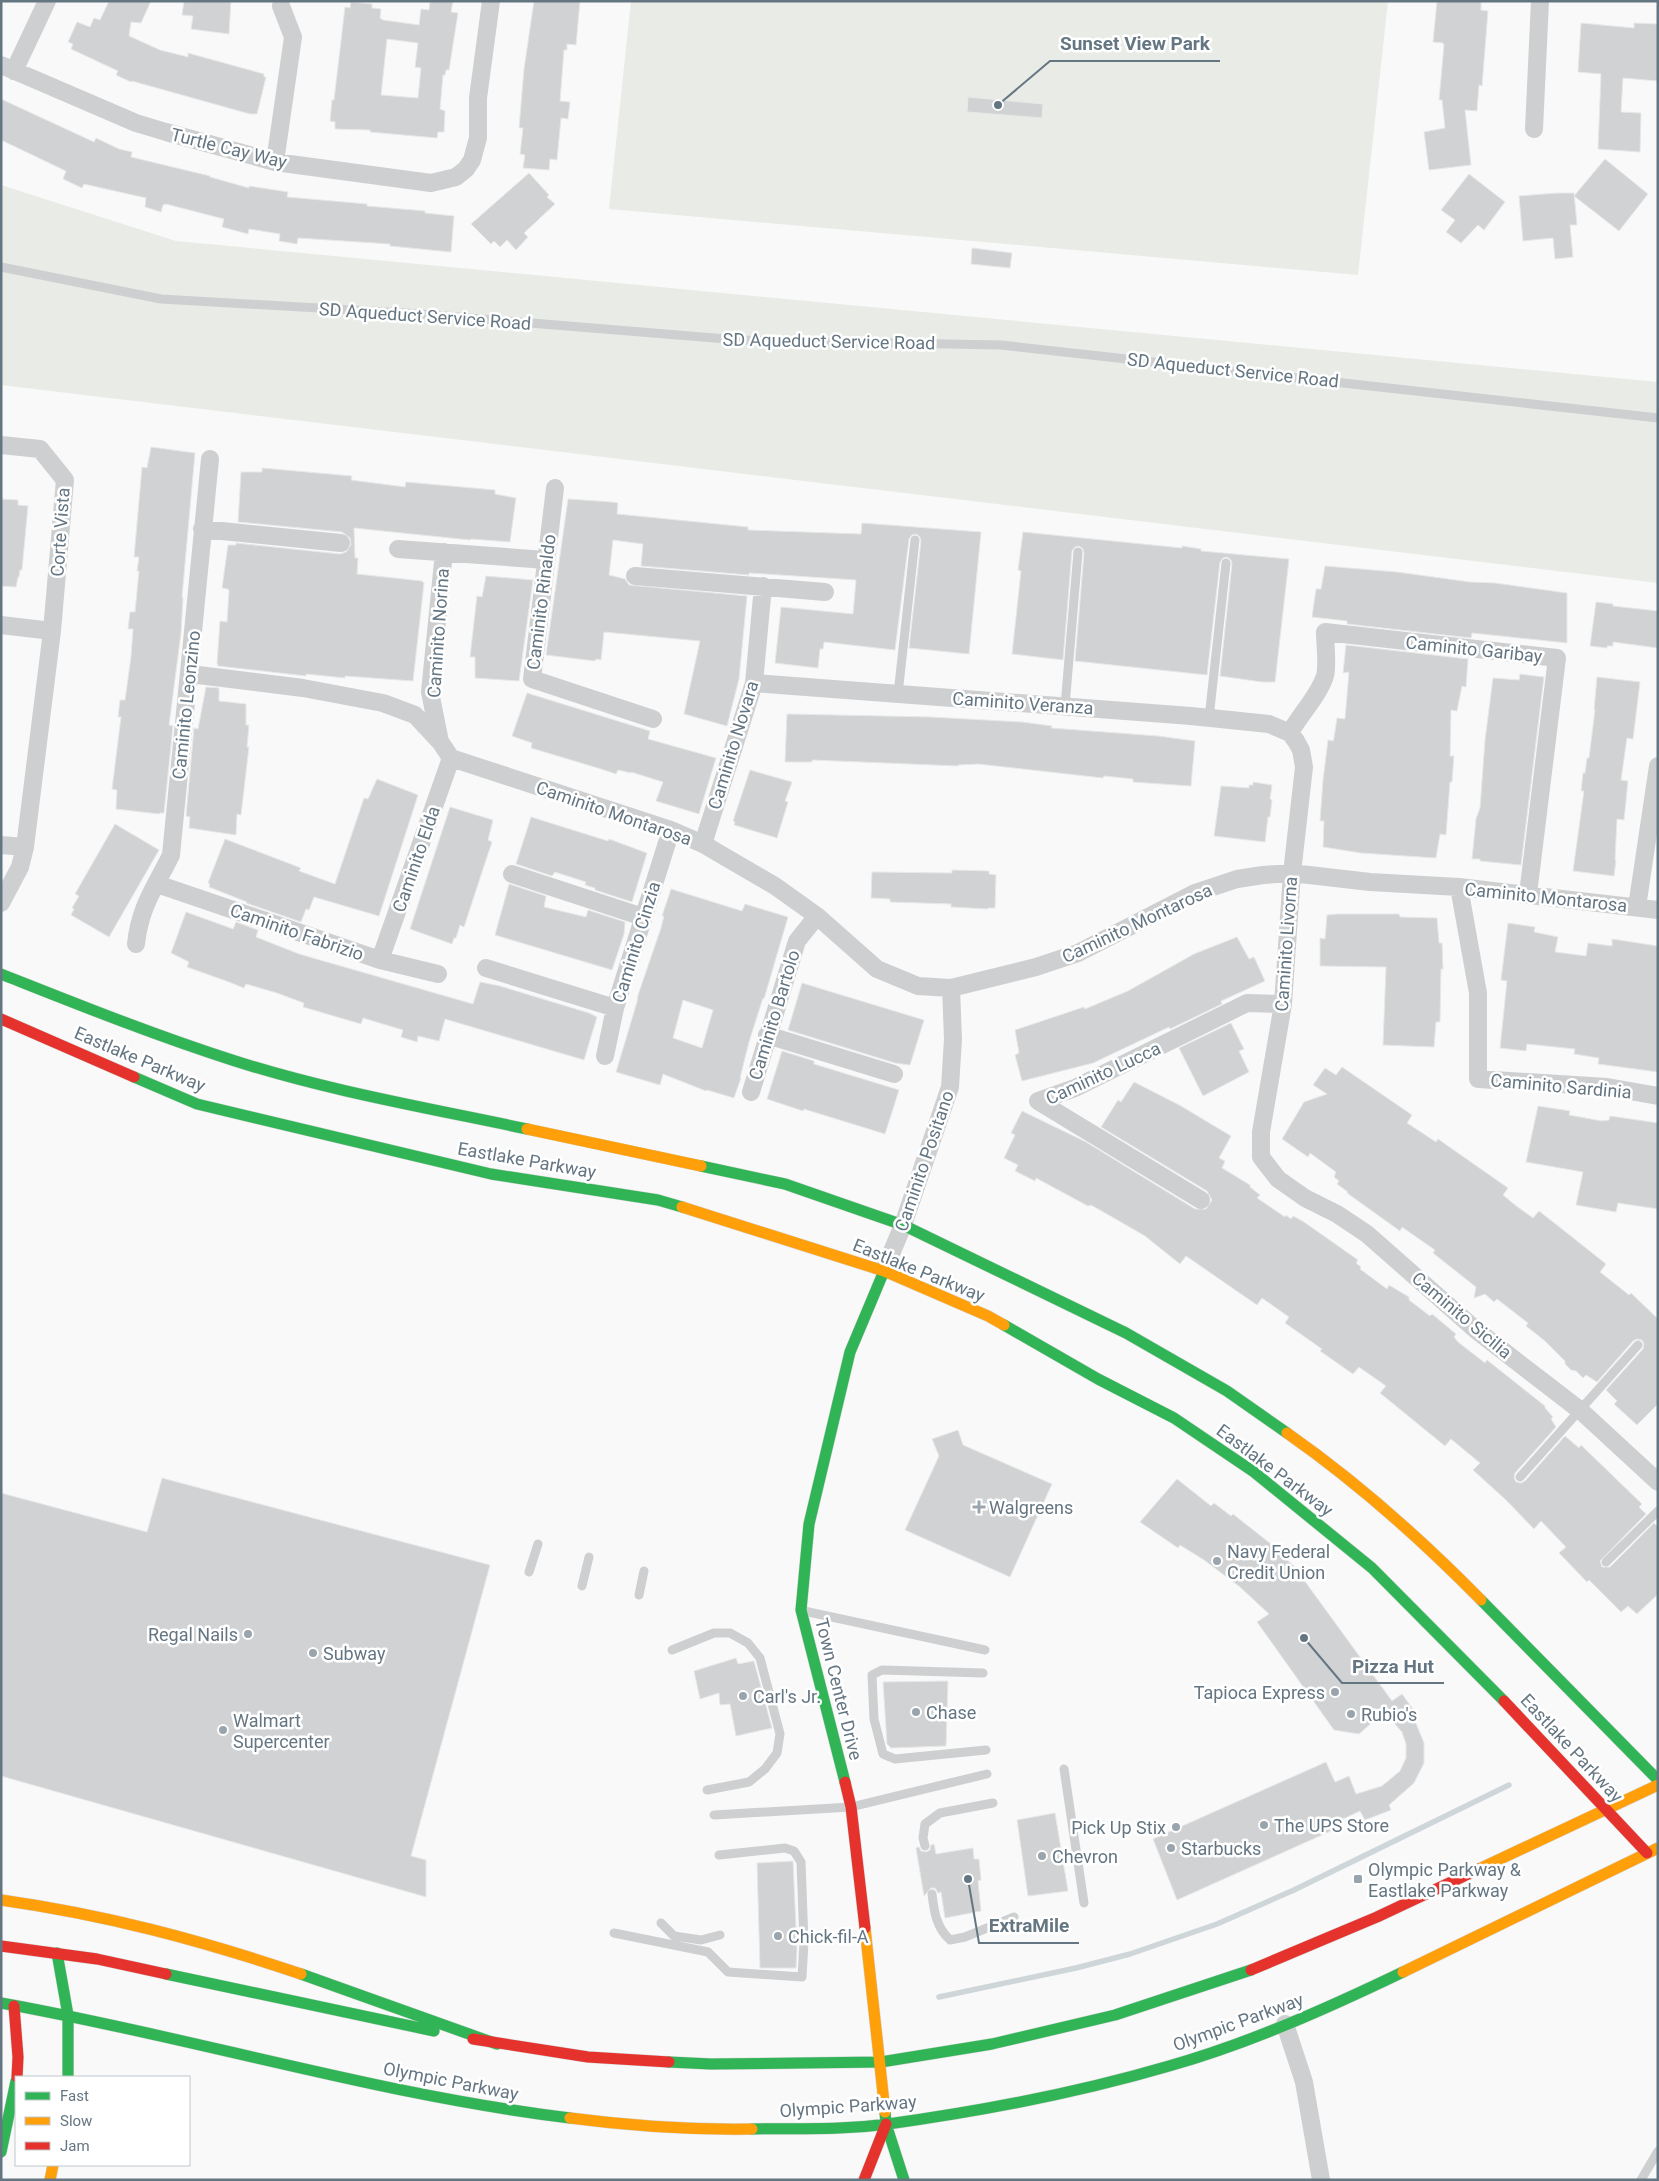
<svg xmlns="http://www.w3.org/2000/svg" width="1659" height="2181" font-family="Roboto,sans-serif">
	<style>
		.green { fill: #e8ebe6 }
		.lines { fill: none; stroke-linecap: round; stroke-linejoin: round }
		.stream { stroke: #ced6d9; stroke-width: 5.5 }
		.building { fill: #d0d2d3; stroke: #e8e8e8; fill-rule: evenodd }
		.fast-casing { stroke: #d5d6d7; stroke-width: 12 }
		.slow-casing { stroke: #d5d6d7; stroke-width: 12 }
		.jam-casing { stroke: #d5d6d7; stroke-width: 12 }
		.lane { stroke: #cecfd0; stroke-width: 9 }
		.street { stroke: #cecfd0; stroke-width: 18 }
		.fast { stroke: #30b455; stroke-width: 11 }
		.slow { stroke: #ff9f0a; stroke-width: 11 }
		.jam { stroke: #e5322d; stroke-width: 11 }
		.poi-dot { fill: #99a4ac; stroke: #fff; stroke-width: 2 }
		.labels { text-anchor: middle; dominant-baseline: central; stroke-width: 5; stroke-linejoin: round; paint-order: stroke }
		.street-label { font-size: 18px; fill: #657683; stroke: #fff }
		.poi-label { font-size: 18px; fill: #657683; stroke: #fff; text-anchor: start }
		.leader { fill: none; stroke: #657683; stroke-width: 2 }
		.callout-dot { fill: #657683; stroke: #fff; stroke-width: 2 }
		.callout-label { font-size: 19px; text-anchor: middle; font-weight: bold; fill: #657683; stroke: #fff; stroke-width: 5; stroke-linejoin: round; paint-order: stroke }
	</style>
	<rect width="100%" height="100%" fill="#f9f9f9"/>
	<!-- green -->
	<path class="green" d="M631 1H1388L1358 275 609 209Z
		M1 185 176 241 1658 382V583L1 385Z"/>
	<g class="lines">
		<!-- stream -->
		<path class="stream" d="M939 1997 1076 1968 1130 1954 1217 1924 1294 1890 1509 1785"/>
	</g>
	<!-- building -->
	<path class="building" d="M109 1H151L141 23 131 22 129 36 160 50 188 57V53L264 74V77H266L257 114H250L132 81 131 82 116 75 118 71 71 49 73 44 68 42 77 22 90 27 94 18 100 20Z
		M184 1H231L229 34 191 29 193 16 182 15Z
		M430 1H453L451 12 458 13 449 70H446L445 75H443L440 109 445 111 444 132H438L437 138 370 132V130L335 129V122L330 121 332 100H334L345 7 350 8 351 2 372 4V8L381 9 380 18 383 20 419 25 421 9 429 10ZM387 39 418 43 415 67 421 68 418 98 381 95Z
		M534 1H580L576 45 567 44V50H564L560 101 570 102 568 119 561 118 557 160 550 159 549 170 523 168 525 155 520 154 523 128H519L524 69Z
		M1437 1H1481V10L1488 11 1482 86 1479 85 1477 111 1465 110 1471 165 1429 170 1424 132 1445 128 1442 100H1439L1444 45 1443 43 1433 42Z
		M1581 23 1634 28V23L1658 24V81L1623 78 1621 112 1641 113 1640 152 1598 149 1601 74 1578 72Z
		M968 97 1043 104 1042 118 967 112Z
		M1 99 94 142 96 138 119 149 132 152 131 157 210 176V177L249 188V186L288 192 287 197 367 204V206L425 211V213L454 216 451 252 390 246V244L298 238 297 244 279 241 280 234 249 229 248 234 222 227 224 219 166 204 163 205 161 212 145 207 146 198 84 184 82 188 63 179 66 171 1 140Z
		M1605 159 1648 194 1619 231 1574 196Z
		M529 173 549 195 547 197 555 204 524 233 528 237 516 250 507 240 500 247 494 241 491 244 471 224Z
		M1469 174 1505 202 1484 230 1478 225 1461 243 1446 232 1455 220 1441 210Z
		M1557 193H1574L1577 225H1570L1573 257 1555 259 1553 238 1523 241 1519 196Z
		M972 248 1012 253 1010 268 971 264Z
		M151 447 195 453 182 597 183 598 181 633 169 725 173 726 164 813H160L159 814 116 809 117 790 112 789 121 717H118L120 700H125L131 657 133 629H128L130 612H135L139 571H137L139 557H134L142 467 147 468Z
		M262 468 352 476 351 480 405 487 406 482 495 490V494L516 498 510 542 471 539 470 540 354 528 355 558H358L357 574 422 581 424 583 413 681 345 676V678L306 674V676L218 666 217 663 220 621 227 622 229 591 228 589 222 588 228 545H236V543L340 554 346 552 351 545 350 538 342 532 238 522 241 472H262Z
		M1 499 18 500V505L28 506 22 570H20L19 577H18L16 587 1 586Z
		M568 499 612 502 618 503 617 514 748 527V530L861 534 862 523 981 532 969 654 909 648 921 541 920 537 916 534 912 535 909 539 895 650 824 642 823 649H820L818 668 775 663 781 607 853 614 856 580 749 573V575L641 566 643 544 613 540 609 575 625 579 629 585 747 596 739 679 727 726 684 714 700 641 604 632 601 660 596 659 595 661 546 655Z
		M1023 532 1182 548V546L1201 549V551L1289 559 1275 682H1262L1220 676 1232 564 1231 560 1227 557 1223 558 1220 562 1207 675 1075 661 1084 553 1083 549 1079 546 1075 547 1072 551 1063 660 1012 654 1021 571 1018 570Z
		M1325 566 1397 572 1470 582 1495 583 1567 593V643L1472 633 1471 638 1347 624V621L1312 617 1316 589H1321Z
		M486 576 533 580 519 681 475 678V657H470L477 596 482 597Z
		M1596 602 1613 604V606L1658 611V648L1613 642V646H1607V648L1590 646Z
		M1346 645 1468 659 1466 687 1462 686 1457 711 1451 710 1450 756H1454L1452 782H1450L1446 835 1440 834 1436 858 1361 853 1323 847 1324 821H1320L1323 780 1328 740 1333 741 1334 738 1337 718 1345 719 1349 672 1343 673Z
		M1520 674 1544 677 1521 865 1480 861V859H1472L1476 819 1480 808 1485 740 1493 678 1519 680Z
		M1597 677 1640 682 1633 739 1627 738 1621 780 1628 781 1624 820 1617 819 1615 860H1616L1614 876 1573 871 1584 791H1581L1583 773H1585L1587 758H1589L1595 710H1594Z
		M206 687 219 688V701L246 704V725H249L247 747H249L241 815 237 814 236 835 189 828 190 817 186 816 194 728 198 729Z
		M527 693 650 731 648 739 716 758 699 814 656 801 663 782 631 772V773L618 770 616 774 601 769 531 748 532 743 512 736Z
		M787 714 931 717 1022 722 1052 726 1051 728 1158 736 1195 741 1191 786 1133 782V779L1104 776 1103 778 978 764 958 765V766L812 760V762H785Z
		M750 770 792 782 785 801 788 802 777 838 734 825 735 822 733 821Z
		M377 779 418 795 379 916 314 897 309 910 306 909 301 922 246 903 247 902 209 887 210 884 208 883 225 839 301 868 299 871 335 884 364 798 368 799Z
		M1253 782 1272 785 1270 799 1272 800 1270 817H1268L1265 842 1214 836 1221 786 1249 788V785H1253Z
		M450 807 493 820 488 840 492 842 485 863 464 927 460 925 456 938H454L452 944 410 929Z
		M531 817 608 841 609 839 647 853 632 902 595 890V888L585 885 586 882 555 872 552 876 516 864Z
		M115 824 159 850 109 937 71 915 74 909 72 908 79 896 75 894Z
		M952 870 989 871V874L996 875 995 908H988V909L951 907V904L890 902V899L871 898 872 872 952 873Z
		M509 884 546 896 544 907 586 917 588 910 625 922 624 934 612 970 495 935Z
		M671 889 742 911 745 904 788 917 764 999 763 998 749 1042 740 1078H741L734 1098 707 1090 706 1091 663 1074 660 1085 616 1072 637 1002 638 995 661 928 664 916H662ZM683 1000 713 1010 702 1048 673 1038Z
		M186 912 233 929 236 922 258 930 256 937 299 954 473 1004 480 982 500 986 589 1013 597 1017 584 1060 445 1019 439 1041 418 1036 417 1042 401 1037 403 1030 363 1018 361 1024 303 1007 304 1003 277 993 246 984 244 988 229 982 187 967 189 962 171 953Z
		M1338 914H1399L1400 917 1437 918 1439 943H1442L1443 969H1441L1440 1022H1436L1434 1047 1383 1045 1386 967 1320 966V938L1325 939 1327 915Z
		M1508 923 1535 927 1534 932 1558 937 1555 952 1586 956 1588 943 1612 946V939L1658 946V1072L1598 1064 1599 1058 1574 1054 1575 1049 1527 1044 1526 1051 1500 1048 1507 981 1501 980Z
		M1237 937 1249 959 1254 957 1265 981 1221 1001 1222 1004 1170 1029 1169 1027 1093 1063 1022 1081 1015 1055 1019 1053 1015 1030 1084 1007 1085 1009 1128 991 1194 954Z
		M802 983 924 1020 910 1065 895 1063 788 1030Z
		M1231 1023 1244 1049 1239 1051 1249 1072 1203 1096 1179 1048Z
		M782 1051 814 1061V1064L899 1090 885 1134 804 1109 803 1111 767 1099Z
		M1342 1067 1412 1115 1407 1123 1436 1142 1438 1139 1508 1188 1503 1195 1515 1205 1533 1218 1539 1211 1567 1233 1606 1264 1600 1272 1629 1295 1631 1293 1658 1319V1404L1637 1425 1614 1404 1617 1401 1606 1390 1643 1349 1644 1344 1642 1340 1637 1339 1633 1341 1597 1382 1586 1375 1583 1378 1576 1371 1571 1370 1565 1364V1361L1545 1341 1526 1326 1528 1323 1497 1299 1494 1302 1485 1294 1474 1298 1476 1287 1433 1253 1435 1250 1402 1227 1400 1231 1347 1193 1348 1192 1337 1184 1339 1181 1334 1177 1336 1172 1310 1153 1308 1157 1282 1139 1304 1102 1327 1094 1313 1085 1325 1068 1336 1075Z
		M1134 1082 1181 1106 1231 1136 1219 1158 1225 1161 1222 1168 1250 1185V1187L1260 1195 1257 1198 1285 1217 1286 1215 1291 1219 1293 1216 1304 1222 1358 1260 1356 1263 1361 1267 1360 1269 1387 1289 1389 1285 1409 1297V1300L1430 1316 1432 1314 1456 1334 1454 1337 1458 1342 1485 1363 1487 1360 1545 1406V1408L1553 1417 1551 1419 1556 1427 1515 1473 1514 1478 1516 1482 1521 1483 1525 1481 1565 1436 1579 1448 1581 1445 1642 1504 1639 1507 1646 1514 1600 1561 1602 1567H1610L1654 1523 1658 1527V1594L1637 1614 1628 1606 1621 1612 1589 1580 1587 1582 1559 1553 1566 1547 1541 1521 1534 1529 1506 1500 1473 1470 1480 1463 1451 1439 1445 1446 1380 1393 1386 1386 1359 1367 1353 1374 1320 1351 1322 1349 1285 1323 1289 1317 1262 1298 1257 1305 1186 1256 1180 1264 1145 1236 1107 1214 1091 1205 1088 1206 1036 1178 1035 1181 1015 1171 1018 1165 1004 1158 1015 1135 1011 1133 1022 1111 1086 1142 1195 1209H1206L1212 1200 1207 1191 1101 1127 1118 1100 1121 1102Z
		M1538 1106 1570 1111 1569 1115 1602 1121 1609 1120 1610 1116 1658 1123V1209L1618 1203 1616 1212 1576 1205 1583 1172 1526 1162Z
		M958 1430 963 1445 1052 1484 1010 1577 905 1530 939 1456 932 1439Z
		M162 1478 490 1565 411 1856 426 1860V1897L1 1776V1493L147 1532Z
		M1177 1479 1211 1506 1214 1503 1231 1516 1233 1514 1276 1548 1274 1549 1293 1565 1392 1701 1402 1694 1416 1713 1413 1716 1424 1743V1763L1414 1783 1389 1805 1391 1810 1365 1820 1360 1811 1328 1826 1331 1831 1177 1900 1153 1839 1326 1762 1335 1782 1349 1776 1356 1794 1382 1786 1400 1771 1406 1758V1744L1402 1732 1384 1712 1359 1734 1334 1730 1257 1622 1269 1614 1240 1587 1204 1560 1180 1545 1178 1548 1140 1522Z
		M736 1658 738 1664 754 1661 772 1728 736 1736 730 1704 720 1705 719 1693 700 1699 694 1671Z
		M948 1681 946 1746 891 1748 887 1744 883 1682Z
		M1055 1813 1068 1891 1028 1896 1017 1820Z
		M934 1844 936 1854 973 1848 974 1859H979L981 1880 978 1881 981 1911 945 1918 941 1892 938 1893 935 1888H931L924 1896 916 1848 919 1847 921 1851 926 1852 930 1850 931 1845Z
		M793 1861 797 1949 796 1968H760L757 1863Z"/>
	<g class="lines">
		<!-- fast casing -->
		<g class="fast-casing">
			<path id="fast" d="M1 974C77 1004 154 1035 232 1060 328 1091 428 1108 527 1129
				M134 1077 197 1104 491 1174 658 1200 682 1207
				M701 1166 785 1184 903 1225 1126 1333 1227 1391 1287 1433
				M1004 1325 1098 1379 1174 1418 1254 1472 1372 1568 1504 1701
				M1481 1600 1658 1780
				M845 1782 801 1610 809 1524 850 1352 884 1271
				M57 1953 68 2015V2077
				M166 1974 434 2031
				M301 1974 497 2044
				M1 2003C192 2037 378 2095 570 2118
				M669 2062 711 2064 881 2062 992 2044 1115 2015 1251 1970
				M885 2112 886 2124 904 2180
				M752 2129C797 2128 843 2130 888 2124 982 2111 1077 2093 1169 2066 1250 2043 1328 2008 1403 1972
				M1 2152 16 2081"/>
		</g>
		<!-- slow casing -->
		<g class="slow-casing">
			<path id="slow" d="M527 1129 701 1166
				M682 1207 884 1271 988 1316 1004 1325
				M1287 1433C1357 1482 1422 1540 1481 1600
				M1479 1869 1658 1785
				M1 1900C107 1915 200 1940 301 1974
				M865 1928 885 2112
				M1403 1972 1658 1848
				M570 2118C631 2126 691 2130 752 2129
				M50 2180 53 2165"/>
		</g>
		<!-- jam casing -->
		<g class="jam-casing">
			<path id="jam" d="M1 1019 134 1077
				M1504 1701 1647 1853
				M845 1782 851 1807 865 1928
				M1 1946 97 1959 166 1974
				M1251 1970 1377 1917 1479 1869
				M14 2006 18 2057 17 2077
				M473 2039 588 2057 669 2062
				M864 2180 886 2124"/>
		</g>
		<!-- lane -->
		<path class="lane" d="M1 267 161 299 421 314 739 340 1001 345 1658 418
			M898 694 915 540
			M1065 706 1078 552
			M1209 718 1226 563
			M1520 1477 1638 1345
			M1606 1562 1658 1511
			M529 1572 538 1544
			M582 1586 589 1557
			M639 1595 644 1571
			M804 1611 985 1650
			M672 1650 714 1633H730L748 1643 760 1658 780 1734 777 1753 765 1769 749 1782 707 1790
			M983 1673 882 1670 872 1675 874 1719 883 1754 895 1759 986 1750
			M1064 1769 1084 1903
			M714 1815 851 1807 987 1774
			M925 1846 923 1838 925 1824 940 1813 993 1803
			M932 1894C934 1911 936 1927 950 1940L965 1937 1014 1917
			M661 1923 674 1936 701 1940 720 1935
			M614 1933 708 1952 728 1972 802 1977 804 1942 801 1862 794 1851 785 1848 719 1855
			M1641 2180 1658 2151"/>
		<!-- street -->
		<path class="street" d="M1 65 136 123 166 132 275 162 431 183 456 177 466 169 472 160 478 138V98L491 1
			M14 71 47 1
			M1534 129 1540 1
			M275 162 293 37 281 6
			M1 445 40 449 65 480 52 631 25 847 20 867 1 903
			M555 488 532 679 653 719
			M202 529 341 543
			M398 549 546 560
			M635 576 825 592
			M1 625 52 631
			M190 674 303 688 383 703 415 715 441 743 451 758 671 830 703 844 775 886 817 916 877 969 918 986 951 988 1036 967 1078 953 1195 893 1237 879 1263 875 1292 873 1370 882 1459 887 1658 910
			M754 683 1191 716 1269 724 1290 733 1296 741 1301 750 1304 767 1292 873 1283 1004 1261 1132V1157L1278 1179 1305 1198 1337 1214 1367 1234 1476 1330 1581 1411 1658 1482
			M1290 733C1300 714 1318 697 1325 676 1328 664 1325 645 1325 632L1557 658 1528 894
			M440 742 430 692 444 552
			M703 844 754 683 763 586
			M1 845 25 847
			M512 874 643 917
			M157 884 380 960 438 974
			M1459 887 1478 993V1079L1607 1087 1658 1096
			M1637 907 1658 766
			M136 944C140 906 155 888 171 855L210 459
			M380 960 451 758
			M486 968 615 1008
			M767 1035 894 1074
			M605 1056 615 1008 671 830
			M751 1092 797 941 817 916
			M1201 1200 1038 1101 1075 1088 1247 1003 1283 1004
			M884 1271 903 1225 950 1087 953 1039 951 988
			M1285 2024 1304 2082 1321 2180"/>
		<!-- fast -->
		<use href="#fast" class="fast"/>
		<!-- slow -->
		<use href="#slow" class="slow"/>
		<!-- jam -->
		<use href="#jam" class="jam"/>
	</g>
	<!-- markers -->
	<g class="poi-dot">
		<path d="M976.5 1499.5h5v5h5v5h-5v5h-5v-5h-5v-5h5z"/>
		<circle cx="1217" cy="1561" r="5"/>
		<circle cx="248" cy="1634" r="5"/>
		<circle cx="313" cy="1653" r="5"/>
		<circle cx="1335" cy="1692" r="5"/>
		<circle cx="743" cy="1696" r="5"/>
		<circle cx="916" cy="1712" r="5"/>
		<circle cx="1351" cy="1714" r="5"/>
		<circle cx="223" cy="1730" r="5"/>
		<circle cx="1264" cy="1825" r="5"/>
		<circle cx="1176" cy="1827" r="5"/>
		<circle cx="1171" cy="1848" r="5"/>
		<circle cx="1042" cy="1856" r="5"/>
		<rect x="1353" y="1874" width="10" height="10" rx="2.5"/>
		<circle cx="778" cy="1936" r="5"/>
	</g>
	<g class="labels">
		<!-- street labels -->
		<g class="street-label">
			<text transform="translate(229 148) rotate(14)">Turtle Cay Way</text>
			<text transform="translate(425 316) rotate(4)">SD Aqueduct Service Road</text>
			<text transform="translate(829 341) rotate(1)">SD Aqueduct Service Road</text>
			<text transform="translate(1233 370) rotate(6)">SD Aqueduct Service Road</text>
			<text transform="translate(60 532) rotate(-86)">Corte Vista</text>
			<text transform="translate(541 602) rotate(-83)">Caminito Rinaldo</text>
			<text transform="translate(438 633) rotate(-86)">Caminito Norina</text>
			<text transform="translate(1474 649) rotate(6)">Caminito Garibay</text>
			<text transform="translate(1023 703) rotate(4)">Caminito Veranza</text>
			<text transform="translate(186 705) rotate(-84)">Caminito Leonzino</text>
			<text transform="translate(733 745) rotate(-73)">Caminito Novara</text>
			<text transform="translate(614 813) rotate(19)">Caminito Montarosa</text>
			<text transform="translate(416 859) rotate(-71)">Caminito Elda</text>
			<text transform="translate(1546 897) rotate(6)">Caminito Montarosa</text>
			<text transform="translate(1137 923) rotate(-25)">Caminito Montarosa</text>
			<text transform="translate(297 932) rotate(19)">Caminito Fabrizio</text>
			<text transform="translate(636 942) rotate(-73)">Caminito Cinzia</text>
			<text transform="translate(1286 944) rotate(-86)">Caminito Livorna</text>
			<text transform="translate(774 1015) rotate(-73)">Caminito Bartolo</text>
			<text transform="translate(140 1059) rotate(23)">Eastlake Parkway</text>
			<text transform="translate(1103 1073) rotate(-25)">Caminito Lucca</text>
			<text transform="translate(1561 1086) rotate(5)">Caminito Sardinia</text>
			<text transform="translate(527 1160) rotate(10)">Eastlake Parkway</text>
			<text transform="translate(924 1161) rotate(-71)">Caminito Positano</text>
			<text transform="translate(919 1270) rotate(22)">Eastlake Parkway</text>
			<text transform="translate(1462 1315) rotate(40)">Caminito Sicilia</text>
			<text transform="translate(1275 1470) rotate(37)">Eastlake Parkway</text>
			<text transform="translate(839 1689) rotate(76)">Town Center Drive</text>
			<text transform="translate(1572 1748) rotate(47)">Eastlake Parkway</text>
			<text transform="translate(1238 2022) rotate(-20)">Olympic Parkway</text>
			<text transform="translate(451 2081) rotate(11)">Olympic Parkway</text>
			<text transform="translate(848 2106) rotate(-4)">Olympic Parkway</text>
		</g>
		<!-- poi labels -->
		<g class="poi-label">
			<text x="989" y="1507">Walgreens</text>
			<text x="1227" y="1551">Navy Federal<tspan x="1227" dy="21">Credit Union</tspan></text>
			<text x="238" y="1634" text-anchor="end">Regal Nails</text>
			<text x="323" y="1653">Subway</text>
			<text x="1325" y="1692" text-anchor="end">Tapioca Express</text>
			<text x="753" y="1696">Carl's Jr.</text>
			<text x="926" y="1712">Chase</text>
			<text x="1361" y="1714">Rubio's</text>
			<text x="233" y="1720">Walmart<tspan x="233" dy="21">Supercenter</tspan></text>
			<text x="1274" y="1825">The UPS Store</text>
			<text x="1166" y="1827" text-anchor="end">Pick Up Stix</text>
			<text x="1181" y="1848">Starbucks</text>
			<text x="1052" y="1856">Chevron</text>
			<text x="1368" y="1869">Olympic Parkway &amp;<tspan x="1368" dy="21">Eastlake Parkway</tspan></text>
			<text x="788" y="1936">Chick-fil-A</text>
		</g>
	</g>
	<!-- callouts -->
	<path class="leader" d="M998 105L1050 61H1220M1304 1638L1342 1683H1444M968 1879L979 1943H1079"/>
	<g class="callout-dot">
		<circle cx="998" cy="105" r="5"/>
		<circle cx="1304" cy="1638" r="5"/>
		<circle cx="968" cy="1879" r="5"/>
	</g>
	<g class="callout-label">
		<text x="1135" y="50">Sunset View Park</text>
		<text x="1393" y="1673">Pizza Hut</text>
		<text x="1029" y="1932">ExtraMile</text>
	</g>
	<!-- border -->
	<rect width="1659" height="2181" fill="none" stroke="#657683" stroke-width="5"/>
	<!-- legend -->
	<rect x="15" y="2076" width="175" height="90" fill="#ffffff" stroke="#c1c8cd"/>
	<rect x="25" y="2092" width="25" height="8" fill="#30b455" stroke="#c1c8cd"/>
	<text x="60" y="2101" font-size="15" fill="#657683">Fast</text>
	<rect x="25" y="2117" width="25" height="8" fill="#ff9f0a" stroke="#c1c8cd"/>
	<text x="60" y="2126" font-size="15" fill="#657683">Slow</text>
	<rect x="25" y="2142" width="25" height="8" fill="#e5322d" stroke="#c1c8cd"/>
	<text x="60" y="2151" font-size="15" fill="#657683">Jam</text>
</svg>
